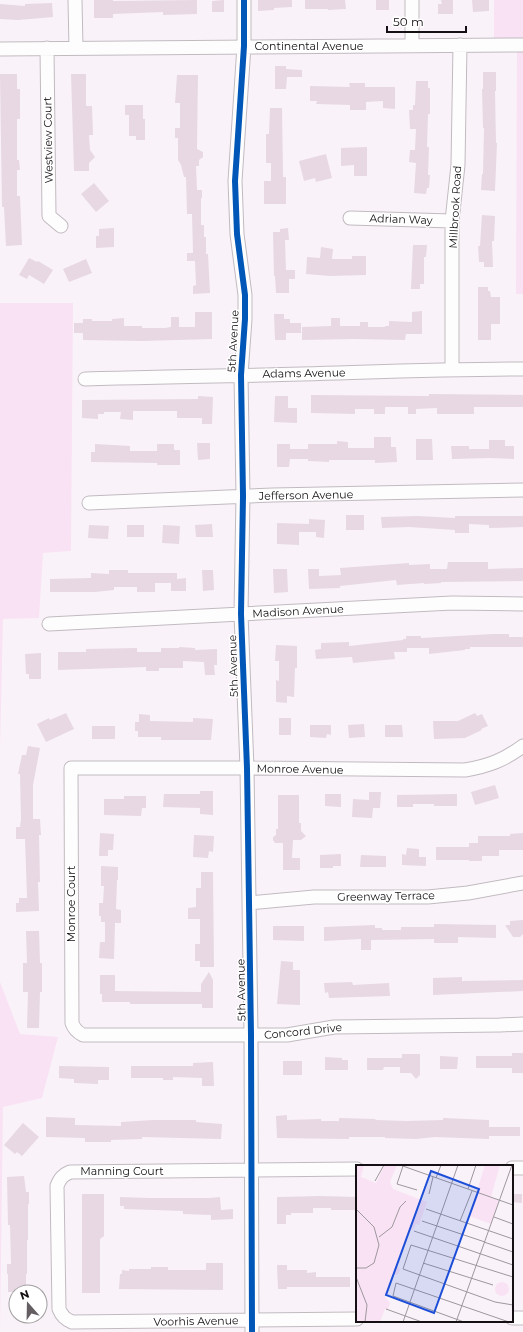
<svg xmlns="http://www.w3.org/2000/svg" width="523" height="1332" font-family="Montserrat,sans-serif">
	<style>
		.green { fill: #f9e2f4 }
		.building { fill: #e7d8e4 }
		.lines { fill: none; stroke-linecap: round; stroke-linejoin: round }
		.minor-casing { stroke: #c1bbc0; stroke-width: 15 }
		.minor { stroke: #fefdfe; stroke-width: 13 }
		.cycleway-casing { stroke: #fff; stroke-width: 8 }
		.cycleway { stroke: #0057b8; stroke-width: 6 }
		.labels { text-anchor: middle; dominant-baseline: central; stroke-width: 3; stroke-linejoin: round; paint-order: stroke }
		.street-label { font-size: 11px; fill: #130f12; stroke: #fff }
		.inset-road { fill: none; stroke: #9e979d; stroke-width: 1 }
		.view { fill: #1d4ed8; fill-opacity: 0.15; stroke: #1d4ed8; stroke-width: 2 }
		.inset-edge { fill: none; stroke: #130f12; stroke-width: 2 }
	</style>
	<rect width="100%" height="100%" fill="#faf2f9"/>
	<!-- green -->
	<path class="green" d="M494 0H523V294H516L517 43H494Z
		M0 303H73L71 551 43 553 39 618 3 619 0 749Z
		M0 982 20 1034 58 1037 42 1098 3 1107 0 1332Z"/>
	<!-- building -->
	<path class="building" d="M94 0H113V1L197 0V14L163 15V12L113 14V18H94Z
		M224 0V12H212V1Z
		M258 0H292V7L274 8V10L258 11Z
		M305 0H345L346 9 328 10V9H305Z
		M376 0H389V10H376Z
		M441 0H453V14H438V4H442Z
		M472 0H489V11L473 12Z
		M52 3 53 17 18 20 0 19V4L25 6V4Z
		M275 66H286V69L302 70V77H287L286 89H275Z
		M483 72H496V91H495L496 143H497L495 191 481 190 482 174H483L484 128H483L482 89H483Z
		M0 74H17V89H20V119H17V160H19L20 170H17V196H20L22 245 6 246 4 207H2Z
		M71 74H86V106H92L93 135H89L90 150 95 157 89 163V171H74Z
		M177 75H198L197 149 203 152V157L199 160V166H196L197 190H202V198H201V225H204V237H206V254H208L210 293 193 294V286L196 285 195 261H187V253H193L192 214H187L186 177H184L181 165 178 160V138H175V128H180V103H175Z
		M416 81H428V88H430V114H428L427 147H429L428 175H430L429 188H427L426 194 414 193 416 163 409 162 410 150H415L416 129H410L409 110H413V105H415Z
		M349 83H365V87H395V109L383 108V101L366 102V110H350V105L316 104 317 101H310V86L350 87Z
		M125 105H143V119H145V140H136V136H129V115H125Z
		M270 108H282L283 177H286V204H264V181H271V163H266V134H269Z
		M367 147V176H354V165L341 166V148Z
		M326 154 332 178 316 182 315 178 304 181 299 161Z
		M94 183 109 201 96 212 81 194Z
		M482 215 495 216 494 241H492L493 267H484V262H479L478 246H480Z
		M114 228V247L96 248V236H99V229Z
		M288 228 289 240H285L286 270H295V279H289V293H276L275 276H274L273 232H280V229Z
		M413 245H427L426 257H424V284H420V289H411Z
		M321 247 333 249 332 259H352V256H366V275L330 276 306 274 307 257 320 258Z
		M29 258 37 262 38 261 53 270 44 284 29 275 27 279 19 275Z
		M86 259 92 273 69 282 63 269Z
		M478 287H488V291H490L491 297H500V324H491V340H478Z
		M422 311V334H406L405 340 354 339 302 340V327L331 326V318H340V326H360V322H368V327H385V326H389V321L412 322V312Z
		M195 312H212V339L142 341 83 340V333H74V323H83V319H92V321H112V319L124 318V326H142V328H165L171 327V317H179V327H195Z
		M274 314H284V319H290V323H301V333H286V340H275Z
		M429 394 523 395V407H474V414H437V408L416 409V414H408V407H385V414H374V409H355V414L311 413V395L429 396Z
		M198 396 213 397 212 424H202V418H177V411H133V420L120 419 121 412H104V414H98V419L82 418V400L198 399Z
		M275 396H288V408H297V423L274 422Z
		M374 437H391V447H396L397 462 375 463V460H329V462L308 461V459H290L289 467H277V444H290V449H308V444H337V441L348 442V448H374Z
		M416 439H432L433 460H416Z
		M489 440H505V446H514V459L489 458 452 459 451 446H469V449H489Z
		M197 443H210V459L198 460Z
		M95 444 130 446V451H157V444H174V450H180V465H157V463L91 462V452H95Z
		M346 515H364V530H346Z
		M418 516 455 518V516H523V527L489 528V525L469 524V533H455V530L409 527 382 528 381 517Z
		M309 519 325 520 324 538 316 537V532H299V545L277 544V523L309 524Z
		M212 524 213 537H196L195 525Z
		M89 525 109 526 108 539 88 538Z
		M127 525H144V537H127Z
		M163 525 180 526 179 544 162 543Z
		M448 562H488V569L523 568V581L441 582V583L424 584V583L397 585 396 580 340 586V588L309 589 308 569H319V576L341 575 340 568 409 563V565L430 564V569H447Z
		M273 569H287L288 592 274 593Z
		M109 570H128V573H177V579L186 578V591H171V583H155V592H137V587H114V590L95 592H50V579L91 578V573L109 574Z
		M202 570H213L214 590 203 591Z
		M493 634H509V637H523V647H470V649H465V650L429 654V648H407V652H394L395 659 353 663 352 657 316 659 315 650 321 649V643L349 642V646L403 640V639H406V636H421V638Z
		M276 645 297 646V668H295L294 697 287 696V703L276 702V680L279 681V661H275Z
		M179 647 195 648V650L217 649V665H214L215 675H205L204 662 183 661V668H159V671H146V667L58 670V652H86V649L137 648V652H161V648H179Z
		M41 653V679H29V674H26L25 654Z
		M66 713 74 729 46 742 37 724 49 718 50 720Z
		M475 713 477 716 482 714 488 726 481 729 482 730 465 738 434 739 433 721H458Z
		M139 714 150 715V721L193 722V718L213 719 211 740H161V737H138V731H135V722H139Z
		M279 718H291V735H279Z
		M364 724 365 737 349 738 348 725Z
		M310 725H331V735L327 734 326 738 310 737Z
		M385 725H402L403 737H385Z
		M92 726H115V739H92Z
		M28 746 40 748 33 785V819H40L41 835H39L40 882H38L39 911 16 912V903H19V898H27L25 839H16V827H20L21 819 20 774H18L22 755H26Z
		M495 785 499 798 475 805 471 792Z
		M200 791H213V815L200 814V808L163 807 164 794H200Z
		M369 792H381L380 808H373L372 818 352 817 353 799 369 800Z
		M325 794H341V807L325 806Z
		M457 794V806H434V804H413V807H397V795Z
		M278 795H299V823H301V831L306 836 301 840H293L292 858H300V870H283V843H275L273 840V837L276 835V829H278Z
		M124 796H146V808H142L141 816 104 815V799H124Z
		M100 833 114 834 113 850H108V856H99Z
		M523 833V850H499V856H482V861H469V860H436V847H469V843H478V836H510V834Z
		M194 835 214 836 213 852 209 851 208 858 193 857Z
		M407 848 419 849V857H426V866L402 865V854L406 855Z
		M341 854V866H333V868H320V855Z
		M361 855 386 856V867H360Z
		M101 866 118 867V880H117L116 909 121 910V923H115L114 959 99 958 100 942H105V922H101V916H99V903H103L104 886H101Z
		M201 872H213L214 967H200V961H195V944H200V919H188V908L196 907V888H201Z
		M523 920V934L520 937H513L505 925H510V921Z
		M434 924 496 925V938L458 937V943H434V939L371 940V950H361V939L324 941V927L375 925V928H382V930H401V927H434Z
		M273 926H304V941L273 940Z
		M26 931H39L40 963H42V992H40L39 1028H27L28 992H23V963H27Z
		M281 961 293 962V970H300V1005L277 1004Z
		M209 972 213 980V1008H202V1004H130V1002H102V994H100V975H115V991L201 992V984Z
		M462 977V981L523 980V991L433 995V978Z
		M352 982 353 985 389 983 390 996 329 998 328 992 325 993 324 983Z
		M512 1053H523V1073H512V1068H476V1056H512Z
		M402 1054H420V1075L416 1079 411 1073H400V1067H384L383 1070H367V1058H402Z
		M440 1056 458 1057 457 1069H440Z
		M325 1057 342 1058V1060H348V1070H325Z
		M283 1061H302V1075H283Z
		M213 1062 214 1086H202V1078L173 1077V1080H163V1078H131V1066H193V1063Z
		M59 1066 109 1067V1080H98V1084L74 1083V1079L59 1078Z
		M287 1115V1120L321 1119V1121H339V1118L375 1119 376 1120 406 1121 443 1120V1118L489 1120V1127H520V1136H489V1139L435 1137 416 1139 385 1138V1137H349V1139L277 1138 276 1116Z
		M46 1117 75 1118V1125L121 1126V1122L153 1120H196V1122L222 1124 221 1139 142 1137V1139L111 1140V1142H85V1138L46 1137Z
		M23 1123 39 1137 22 1156 17 1152 15 1154 4 1145Z
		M24 1176 26 1192H29V1204H28V1240H27V1274H26V1292H8V1274H7V1264H11L10 1225H8L7 1177Z
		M82 1194H104V1236L100 1239V1293H82Z
		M512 1194H522V1203L512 1202Z
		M320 1196 357 1197V1210H331V1208H313V1213H291V1215H286V1224H277V1197Z
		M120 1197 149 1198H210L220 1197 221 1210 233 1209V1219L211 1220V1215L183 1214V1211L124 1209V1206H120Z
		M206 1263H223V1290L119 1289 120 1274H122V1270L129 1271V1269H151V1267H168V1270H206Z
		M277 1265H287V1270H307V1273L316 1272V1277H350V1287H287V1289H278Z"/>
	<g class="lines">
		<!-- minor casing -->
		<g class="minor-casing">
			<path id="minor" d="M75 0 76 48
				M244 0V46L235 181 237 234 245 295V319L241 375 243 496 241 614 247 768 251 1035 252 1332
				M412 0V45
				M47 48 49 216 61 226
				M0 49 523 45
				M350 218 452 221
				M452 369V221L458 165 460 45
				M85 379C145 377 206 376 266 375 352 373 437 369 523 369
				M89 503 273 495 523 490
				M49 624 452 603 523 604
				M523 746C504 760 489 766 465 770L247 768H71L72 1023C74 1029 77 1032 83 1035H287L334 1027 500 1025 523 1024
				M249 903 314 897H428L468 893 523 883
				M512 1168H523
				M357 1169 70 1172C63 1175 60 1178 57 1186L59 1309C62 1316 65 1319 72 1322L357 1319
				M512 1318H523"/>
		</g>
		<!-- minor -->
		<use href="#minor" class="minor"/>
		<!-- cycleway casing -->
		<g class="cycleway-casing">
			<path id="cycleway" d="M244 0V46L235 181 237 234 245 295V319L241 375 243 496 241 614 247 768 251 1035 252 1332"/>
		</g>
		<!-- cycleway -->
		<use href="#cycleway" class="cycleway"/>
	</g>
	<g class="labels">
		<!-- street labels -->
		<g class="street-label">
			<text x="309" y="46">Continental Avenue</text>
			<text transform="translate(48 140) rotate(-91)">Westview Court</text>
			<text transform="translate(455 207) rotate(-87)">Millbrook Road</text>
			<text transform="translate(401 219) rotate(2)">Adrian Way</text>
			<text transform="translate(233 341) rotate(-87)">5th Avenue</text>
			<text transform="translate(304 373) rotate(-1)">Adams Avenue</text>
			<text transform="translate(306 495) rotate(-1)">Jefferson Avenue</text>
			<text transform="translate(298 611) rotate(-3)">Madison Avenue</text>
			<text transform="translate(233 666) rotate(-92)">5th Avenue</text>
			<text transform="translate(300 769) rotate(1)">Monroe Avenue</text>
			<text transform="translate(386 896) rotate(-1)">Greenway Terrace</text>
			<text transform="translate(71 904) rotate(-90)">Monroe Court</text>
			<text transform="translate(241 990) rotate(-91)">5th Avenue</text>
			<text transform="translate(303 1031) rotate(-6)">Concord Drive</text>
			<text x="122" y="1171">Manning Court</text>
			<text transform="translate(196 1321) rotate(-1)">Voorhis Avenue</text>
		</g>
	</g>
	<!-- overview -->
	<g transform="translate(356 1165)">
		<rect width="157" height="157" fill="#faf2f9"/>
		<path d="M0 0H8L5 12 20 18 29 0H41L34 17 37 24 71 37 63 60 60 59 57 65 54 64 41 96 42 103 45 104 41 110 37 109 29 132 34 138 32 144H29L24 157H0ZM129 0H144L135 32 143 35 135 59 113 51ZM139 124a7 7 0 1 1 14 0a7 7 0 1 1-14 0Z" fill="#f9e2f4"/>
		<path class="inset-road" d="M44 0 157 40M47 1 41 19 61 25M80 13 85 0M19 16 28 0M112 24 120 0M73 29 77 12M0 44 18 62 23 80 18 98 10 103H0M70 44 157 74M138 52 157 59M66 56 129 77M104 56 116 26M58 66 157 100M23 72 36 62 44 42 50 36M128 77 157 87M67 98 137 120M0 112 11 140 9 157M157 112 55 80 47 104 139 137 157 140M30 144 66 157M47 157 102 0M100 157 156 0M108 157 37 131 40 118 153 157"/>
		<path class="view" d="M75 6 123 24 78 148 30 130Z"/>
		<rect width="157" height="157" class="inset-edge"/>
	</g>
	<!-- north arrow -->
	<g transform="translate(28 1304) rotate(340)"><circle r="19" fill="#ffffff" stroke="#a19fa0"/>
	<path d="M0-3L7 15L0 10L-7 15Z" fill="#645e63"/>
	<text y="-6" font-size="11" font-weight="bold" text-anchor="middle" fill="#130f12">N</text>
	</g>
	<!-- scale -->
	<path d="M387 26v6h79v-6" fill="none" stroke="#130f12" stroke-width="2"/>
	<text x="393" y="26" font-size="12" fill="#130f12" stroke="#ffffff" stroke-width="3" paint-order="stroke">50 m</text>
</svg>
